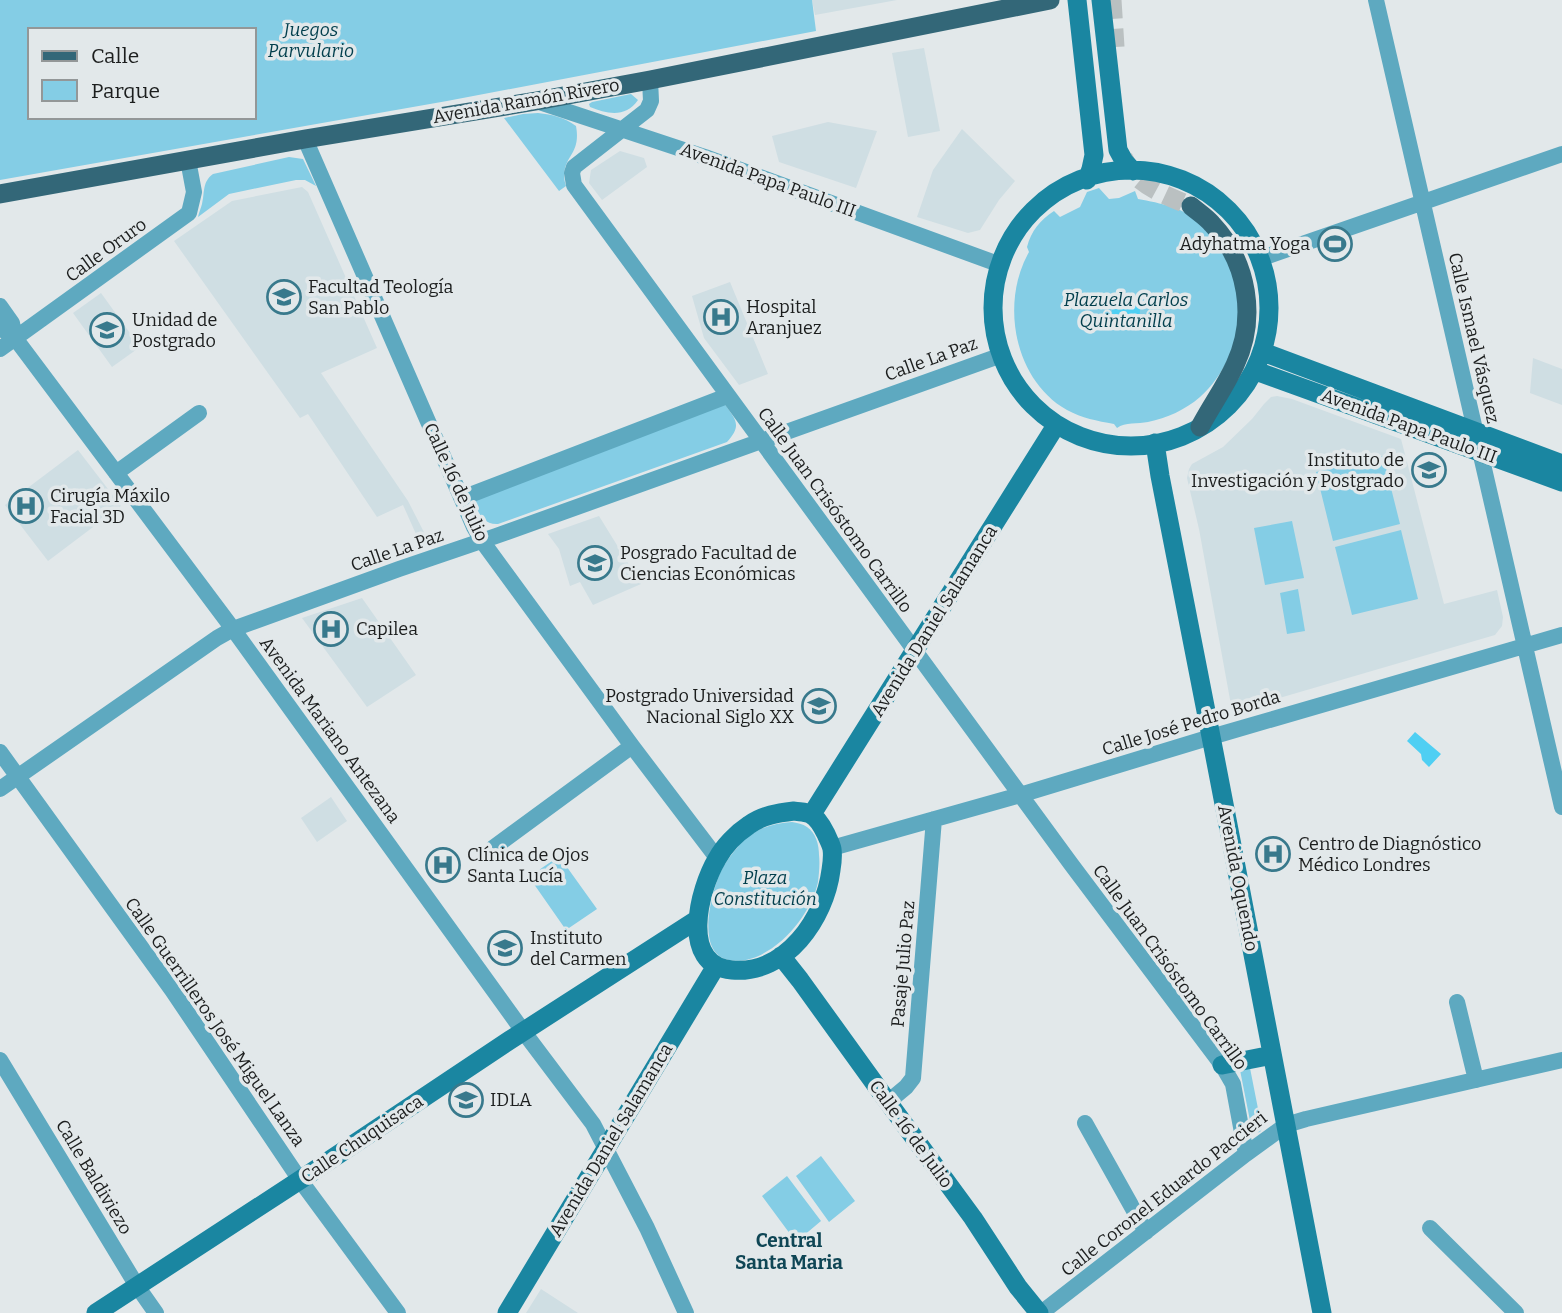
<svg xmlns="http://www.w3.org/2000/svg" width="1562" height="1313" font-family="Bitter,serif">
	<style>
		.built { fill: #cfdee3 }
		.green { fill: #84cde5; fill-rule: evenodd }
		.water { fill: #4fcff3 }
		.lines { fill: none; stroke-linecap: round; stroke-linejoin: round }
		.primary-tunnel { stroke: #bac0c1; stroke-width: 19; stroke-dasharray: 19 10; stroke-linecap: butt }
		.minor { stroke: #5ea9c0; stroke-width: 16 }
		.secondary { stroke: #1a86a1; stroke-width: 19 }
		.primary { stroke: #336778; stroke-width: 19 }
		.labels { text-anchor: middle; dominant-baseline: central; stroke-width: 7; stroke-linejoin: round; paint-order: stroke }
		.park-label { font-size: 18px; font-style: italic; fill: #013e4c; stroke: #e2e8ea }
		.street-label { font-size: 18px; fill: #1c1e1e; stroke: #e2e8ea }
		.poi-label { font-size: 18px; fill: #1c1e1e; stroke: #e2e8ea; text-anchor: start }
		.neighbourhood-label { font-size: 19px; font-weight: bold; fill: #0f4655; stroke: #e2e8ea }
	</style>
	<rect width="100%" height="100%" fill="#e2e8ea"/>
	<!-- built -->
	<path class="built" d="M812 0H897L815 15Z
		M924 48 940 131 908 137 892 53Z
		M828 122 877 131 856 188 779 162 772 136Z
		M962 129 1015 181 999 200 980 230 968 233 917 217 933 170Z
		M620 151 644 158 647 167 602 200 589 183 591 170Z
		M302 187 308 192 377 348 321 373 408 501 428 540 420 543 403 505 377 517 308 414 300 418 174 241 232 201Z
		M730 282 768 374 739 385 704 338 692 296Z
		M101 293 140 347 112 367 73 313Z
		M1533 358 1562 369V405L1530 393Z
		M1277 396 1292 399 1401 439 1444 604 1497 590 1503 617 1502 626 1495 635 1238 710 1231 705 1199 529 1187 478 1189 469 1192 464 1223 447 1252 419 1264 404 1271 397Z
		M78 450 121 506 48 561 5 505Z
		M599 516 641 584 593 605 580 582 570 586 559 549 548 534Z
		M362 598 416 675 367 707 302 618Z
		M331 797 347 821 317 842 301 818Z
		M541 1289 578 1313H526Z"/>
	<!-- green -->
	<path class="green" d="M0 0H812L816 31 447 101 0 180ZM30 30H254V117H30Z
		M631 94 638 100C626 118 607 114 590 107L589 104 592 102Z
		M538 113C553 115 564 117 576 126 581 153 565 155 564 175 564 179 565 183 566 186L559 191 504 118 523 114Z
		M289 157 303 159 316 186 305 180H296L229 194 198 217C199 212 201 208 202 204 205 192 202 182 213 174Z
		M1099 188 1109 199 1119 198 1135 191 1138 199C1160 203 1186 208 1202 225 1207 230 1211 236 1215 242 1219 248 1224 253 1227 260 1250 306 1238 363 1200 397 1185 410 1167 418 1148 422 1138 424 1125 422 1117 428L1114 424C1097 421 1082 418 1067 410 1014 380 1000 303 1029 252L1027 247C1031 231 1040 220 1054 211L1060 217 1080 207 1087 192Z
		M724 403C735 419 743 425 727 442L498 524C482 525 478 511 472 498Z
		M1383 456 1400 524 1333 541 1316 472Z
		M1292 521 1304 578 1265 585 1254 528Z
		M1401 530 1418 599 1352 615 1335 547Z
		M1298 589 1305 631 1287 634 1280 593Z
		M792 822C797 823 803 824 807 827 816 833 819 845 819 855 820 864 819 873 818 882 811 917 769 967 729 960 695 954 711 893 721 871 728 858 740 842 752 834 764 826 778 823 792 822Z
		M559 856 597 909 566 930 529 877Z
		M1250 1068 1262 1129 1260 1132 1255 1133 1252 1131 1240 1070Z
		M821 1156 855 1201 829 1222 796 1176Z
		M787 1176 821 1221 796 1242 762 1196Z"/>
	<!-- water -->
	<path class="water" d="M1112 311a14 14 0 1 1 28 0a14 14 0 1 1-28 0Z
		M1415 732 1441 754 1429 767 1422 760 1421 754 1407 741Z"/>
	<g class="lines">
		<!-- primary-tunnel -->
		<path class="primary-tunnel" d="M1112 0 1115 47
			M1123 157C1135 185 1165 195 1191 206"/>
		<!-- minor -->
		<path class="minor" d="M1376 0 1562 807
			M650 80 651 101 647 110 574 167 572 173 574 185 1071 864 1222 1065 1233 1084 1246 1154
			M536 101 705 157 998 264
			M305 139 474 527 482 541 632 746 717 858
			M1262 258 1562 154
			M0 306 12 323 15 338
			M0 326 3 330 15 338 233 629 523 1031 593 1124 647 1228 686 1313
			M0 349 189 213 194 192 188 160
			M116 473 199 413
			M462 498 727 396
			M0 752 172 990 300 1180 398 1313
			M0 789 217 638 233 629 399 569 496 536 999 356
			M493 848 632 746
			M832 848 1020 795 1211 737 1562 635
			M1457 1002 1476 1080
			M0 1060 137 1286 156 1313
			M888 1102 906 1087 913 1078 934 819
			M1085 1123 1146 1232
			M1430 1228 1516 1313
			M1041 1313 1246 1154 1286 1125 1306 1119 1562 1060"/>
		<!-- secondary -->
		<path class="secondary" d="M1077 0 1094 155 1091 169 1087 180
			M1101 0 1118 150 1124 161 1133 171
			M993 308a138 138 0 1 1 276 0a138 138 0 1 1-276 0Z
			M1263 352 1562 464
			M1256 371 1562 482
			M1155 443 1160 476 1214 752 1322 1313
			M794 811C799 812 806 812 810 814 817 817 823 828 826 834 828 839 831 844 832 849 833 856 832 864 831 870 825 918 786 975 732 970 679 966 699 889 717 859 724 846 737 833 749 825 763 815 778 813 794 811Z
			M812 814 1055 427
			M781 956 800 980 888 1102 973 1218 1018 1287 1039 1313
			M1222 1065 1272 1055
			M96 1313 300 1180 510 1040 698 919
			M507 1313 716 966"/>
		<!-- primary -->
		<path class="primary" d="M0 194 305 139 536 101 650 80 1050 0
			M1191 206C1198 212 1206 217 1212 224 1248 262 1257 318 1235 365 1225 387 1211 406 1200 427"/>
	</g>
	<!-- icons -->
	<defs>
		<g id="stadium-ring" transform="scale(1.75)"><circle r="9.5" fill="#e2e8ea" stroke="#38798c" stroke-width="1.5"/><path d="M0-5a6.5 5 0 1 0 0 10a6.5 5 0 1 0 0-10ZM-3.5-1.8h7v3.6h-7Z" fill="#38798c"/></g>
		<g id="university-ring" transform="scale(1.75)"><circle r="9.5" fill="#e2e8ea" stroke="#38798c" stroke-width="1.5"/><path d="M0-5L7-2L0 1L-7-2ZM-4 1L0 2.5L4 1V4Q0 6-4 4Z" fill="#38798c"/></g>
		<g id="hospital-ring" transform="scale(1.75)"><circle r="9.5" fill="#e2e8ea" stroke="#38798c" stroke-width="1.5"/><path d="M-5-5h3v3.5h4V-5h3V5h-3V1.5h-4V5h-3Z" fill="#38798c"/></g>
	</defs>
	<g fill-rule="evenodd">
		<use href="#stadium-ring" x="1335" y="244"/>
		<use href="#university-ring" x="284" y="297"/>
		<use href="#hospital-ring" x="721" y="317"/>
		<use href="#university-ring" x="107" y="330"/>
		<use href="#university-ring" x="1429" y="470"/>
		<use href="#hospital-ring" x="26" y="506"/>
		<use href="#university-ring" x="595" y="563"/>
		<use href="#hospital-ring" x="331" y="629"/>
		<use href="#university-ring" x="819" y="706"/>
		<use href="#hospital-ring" x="1273" y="854"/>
		<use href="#hospital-ring" x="443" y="865"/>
		<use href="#university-ring" x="505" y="948"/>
		<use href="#university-ring" x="466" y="1100"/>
	</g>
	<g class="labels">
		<!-- park labels -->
		<g class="park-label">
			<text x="311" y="30">Juegos<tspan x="311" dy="21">Parvulario</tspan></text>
			<text x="1126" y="300">Plazuela Carlos<tspan x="1126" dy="21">Quintanilla</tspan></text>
			<text x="765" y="878">Plaza<tspan x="765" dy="21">Constitución</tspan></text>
		</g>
		<!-- street labels -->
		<g class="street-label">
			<text transform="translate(526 101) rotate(-10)">Avenida Ramón Rivero</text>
			<text transform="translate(768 180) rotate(20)">Avenida Papa Paulo III</text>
			<text transform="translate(106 250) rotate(-36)">Calle Oruro</text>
			<text transform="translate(1474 338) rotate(77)">Calle Ismael Vásquez</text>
			<text transform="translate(931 359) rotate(-20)">Calle La Paz</text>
			<text transform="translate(1409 426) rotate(20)">Avenida Papa Paulo III</text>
			<text transform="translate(456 482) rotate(65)">Calle 16 de Julio</text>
			<text transform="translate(835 510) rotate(54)">Calle Juan Crisóstomo Carrillo</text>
			<text transform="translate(397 550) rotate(-19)">Calle La Paz</text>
			<text transform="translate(934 621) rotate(-58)">Avenida Daniel Salamanca</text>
			<text transform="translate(1191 723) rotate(-17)">Calle José Pedro Borda</text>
			<text transform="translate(330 730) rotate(54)">Avenida Mariano Antezana</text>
			<text transform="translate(1238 878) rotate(79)">Avenida Oquendo</text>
			<text transform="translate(903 964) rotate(-85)">Pasaje Julio Paz</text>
			<text transform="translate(1170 967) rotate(54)">Calle Juan Crisóstomo Carrillo</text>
			<text transform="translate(215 1022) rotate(55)">Calle Guerrilleros José Miguel Lanza</text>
			<text transform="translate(911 1134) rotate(54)">Calle 16 de Julio</text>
			<text transform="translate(362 1139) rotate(-34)">Calle Chuquisaca</text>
			<text transform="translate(611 1140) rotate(-59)">Avenida Daniel Salamanca</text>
			<text transform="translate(94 1177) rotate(59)">Calle Baldiviezo</text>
			<text transform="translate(1164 1194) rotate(-38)">Calle Coronel Eduardo Paccieri</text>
		</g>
		<!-- poi labels -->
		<g class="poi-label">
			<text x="1310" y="244" text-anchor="end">Adyhatma Yoga</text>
			<text x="308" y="287">Facultad Teología<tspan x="308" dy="21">San Pablo</tspan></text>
			<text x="746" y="307">Hospital<tspan x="746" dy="21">Aranjuez</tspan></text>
			<text x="132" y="320">Unidad de<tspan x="132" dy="21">Postgrado</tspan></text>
			<text x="1404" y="460" text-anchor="end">Instituto de<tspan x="1404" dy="21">Investigación y Postgrado</tspan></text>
			<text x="50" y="496">Cirugía Máxilo<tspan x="50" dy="21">Facial 3D</tspan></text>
			<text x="620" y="553">Posgrado Facultad de<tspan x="620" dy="21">Ciencias Económicas</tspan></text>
			<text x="356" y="629">Capilea</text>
			<text x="794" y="696" text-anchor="end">Postgrado Universidad<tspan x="794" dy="21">Nacional Siglo XX</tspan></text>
			<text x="1298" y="844">Centro de Diagnóstico<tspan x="1298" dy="21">Médico Londres</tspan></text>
			<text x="467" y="855">Clínica de Ojos<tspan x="467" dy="21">Santa Lucía</tspan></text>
			<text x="530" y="938">Instituto<tspan x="530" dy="21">del Carmen</tspan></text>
			<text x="490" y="1100">IDLA</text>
		</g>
		<!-- neighbourhood labels -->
		<g class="neighbourhood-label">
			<text x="789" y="1240">Central<tspan x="789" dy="22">Santa Maria</tspan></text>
		</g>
	</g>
	<!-- legend -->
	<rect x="28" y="28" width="228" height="91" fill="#e2e8ea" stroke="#939798" stroke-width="2"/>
	<rect x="42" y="51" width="35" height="10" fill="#336778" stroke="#939798" stroke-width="2"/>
	<text x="91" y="63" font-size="21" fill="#1c1e1e">Calle</text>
	<rect x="42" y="80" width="35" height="21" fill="#84cde5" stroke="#939798" stroke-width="2"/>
	<text x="91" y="98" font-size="21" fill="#1c1e1e">Parque</text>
</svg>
